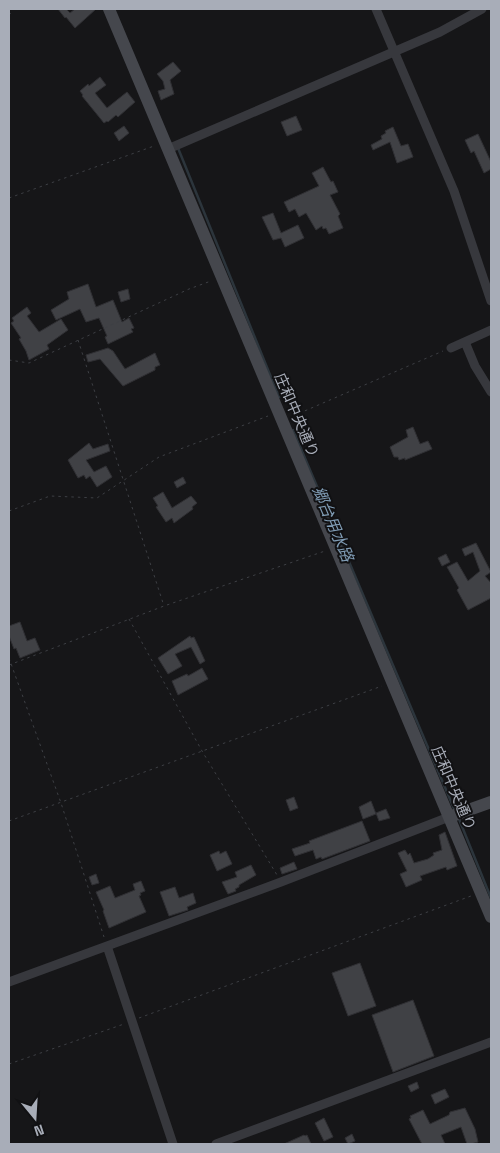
<svg xmlns="http://www.w3.org/2000/svg" width="500" height="1153" font-family="'Space Grotesk','Noto Sans JP',sans-serif">
	<style>
		.lines { fill: none; stroke-linecap: round; stroke-linejoin: round }
		.stream { stroke: #2c353c; stroke-width: 2.5 }
		.building { fill: #404145; stroke: #303034 }
		.path { stroke: #3d3f44; stroke-width: 1; stroke-dasharray: 2.5 4; stroke-linecap: butt }
		.street { stroke: #37383d; stroke-width: 9 }
		.secondary { stroke: #45474d; stroke-width: 12 }
		.labels { text-anchor: middle; dominant-baseline: central; stroke-width: 4; stroke-linejoin: round; paint-order: stroke }
		.street-label { font-size: 15px; fill: #a8adb8; stroke: #111113 }
		.water-label { font-size: 16px; font-style: italic; fill: #7f9bb3; stroke: #111113 }
	</style>
	<rect width="100%" height="100%" fill="#161618"/>
	<g class="lines">
		<!-- stream -->
		<path class="stream" d="M178 148 279 397
			M293 430 455 811
			M459 819 491 898"/>
	</g>
	<!-- building -->
	<path class="building" d="M58 9H66L70 13 75 9H96L75 28 66 17 65 18Z
		M173 62 181 71 170 80 174 94 161 100 158 91 165 89 163 81 157 74Z
		M100 77 106 85 95 93 107 108 127 92 135 102 118 117 116 115 108 122 107 121 104 123 82 96 83 95 80 91 88 84 89 86Z
		M296 116 302 130 287 136 281 122Z
		M124 126 129 133 119 141 114 133Z
		M393 127 401 146 408 144 413 157 397 163 390 142 373 150 371 145 382 139 381 136 386 133 385 131Z
		M478 134 491 162V169L484 173 474 151 471 153 465 140Z
		M323 167 331 182 333 181 338 192 330 195 340 214 338 216 343 228 329 234 326 228 323 229 322 226 316 230 306 213 299 217 295 209 289 212 284 202 319 186 312 173Z
		M273 213 281 233 298 225 304 238 285 247 281 238 273 240 262 217Z
		M88 284 96 307 113 300 122 322 129 318 134 328 131 329 133 332 108 344 105 337 107 336 99 318 86 322 80 309 56 320 51 310 69 299 67 292Z
		M128 289 130 299 121 302 118 292Z
		M27 307 31 313 27 316 39 332 61 319 68 330 47 345 49 349 29 360 26 351 19 339 21 338 11 323 14 321 12 318Z
		M108 348 113 351 125 369 155 353 160 365 155 367V370L123 386 100 359 88 362 86 355Z
		M413 427 420 444 428 441 432 449 405 460V458L399 460 398 457H394L390 447 408 437 406 430Z
		M89 443 93 449 108 444 110 451 86 460 94 472 106 466 112 477 97 487 90 476 86 479 84 475 78 478 68 460Z
		M183 477 186 483 177 488 174 482Z
		M163 492 172 508 191 496 197 503 192 507 193 509 174 523 172 518 166 522 156 507 158 506 153 498Z
		M476 543 491 572 485 576 491 583V598L468 610 457 590 459 588 447 567 457 562 468 581 480 571 473 552 465 556 462 549Z
		M446 554 450 562 442 566 438 558Z
		M20 622 27 641 35 638 40 650 20 658 16 648 14 649 9 636V626Z
		M190 636 191 638 194 637 205 661 200 664 191 647 175 654 182 666 168 674 158 658Z
		M202 668 208 679 178 695 172 681 187 674 188 676Z
		M294 797 298 808 290 811 286 800Z
		M371 801 376 814 363 819 359 807Z
		M386 809 390 818 379 821 376 813Z
		M362 821 370 841 322 859 321 857 316 859 313 850 295 856 292 849 310 843 309 841Z
		M445 832 457 866 447 870 446 867 420 876 422 880 406 887 400 874 407 871 398 853 405 850 408 855 410 853 414 863 428 859 434 855 433 853 442 850 439 835Z
		M219 851 220 854 226 851 232 864 217 871 210 855Z
		M294 862 297 869 282 874 280 868Z
		M251 865 256 875 239 885V887L235 889 236 891 228 894 222 882 237 877 235 872Z
		M96 874 99 883 92 885 89 877Z
		M141 881 145 891 140 893 141 895 139 896 146 912 109 928 103 911 104 910 96 892 110 886 115 898 135 890 133 884Z
		M175 887 179 898 193 893 196 903 187 907 188 910 169 916 160 892Z
		M360 963 376 1006 348 1016 332 973Z
		M413 1000 434 1056 393 1072 372 1015Z
		M417 1082 419 1088 411 1092 408 1086Z
		M445 1089 449 1097 435 1104 431 1095Z
		M465 1108 475 1129 478 1142 471 1144H467L461 1127 441 1135 445 1144H422L409 1119 411 1118 410 1116 423 1110 430 1124 449 1115 450 1112Z
		M324 1118 333 1137 324 1141 315 1123Z
		M352 1134 355 1141 348 1144 345 1138Z
		M304 1135 305 1136 307 1135 311 1144H284Z"/>
	<g class="lines">
		<!-- path -->
		<path class="path" d="M9 15 14 9
			M9 198 154 146
			M78 340 164 606
			M9 360 29 363 189 289 211 281
			M293 416 443 351
			M9 511 50 496 97 498 159 457 268 416
			M129 619 202 751 277 875
			M9 658 61 803 104 937
			M9 665 164 606 325 551
			M9 821 382 686
			M139 1018 471 896
			M9 1064 124 1024"/>
		<!-- street -->
		<path class="street" d="M376 9 454 191 491 301
			M168 149 440 32 482 9
			M465 342 475 366 491 392
			M451 348 491 330
			M107 946 173 1144
			M9 982 281 882 449 817
			M216 1144 491 1042"/>
		<!-- secondary -->
		<path class="secondary" d="M109 9 491 917
			M449 817 491 802"/>
	</g>
	<g class="labels">
		<!-- street labels -->
		<g class="street-label">
			<text transform="translate(297 415) rotate(67)">庄和中央通り</text>
			<text transform="translate(454 788) rotate(67)">庄和中央通り</text>
		</g>
		<!-- water labels -->
		<g class="water-label">
			<text transform="translate(333 524) rotate(67)">郷台用水路</text>
		</g>
	</g>
	<!-- border -->
	<rect width="500" height="1153" fill="none" stroke="#a8adb8" stroke-width="20"/>
	<!-- north arrow -->
	<g transform="translate(35 1118) rotate(162)" stroke="#111113" stroke-width="4" paint-order="stroke">
	<path d="M0-4L9 19L0 12L-9 19Z" fill="#a8adb8"/>
	<text y="-8" font-size="14" font-weight="bold" text-anchor="middle" fill="#a8adb8">N</text>
	</g>
</svg>
